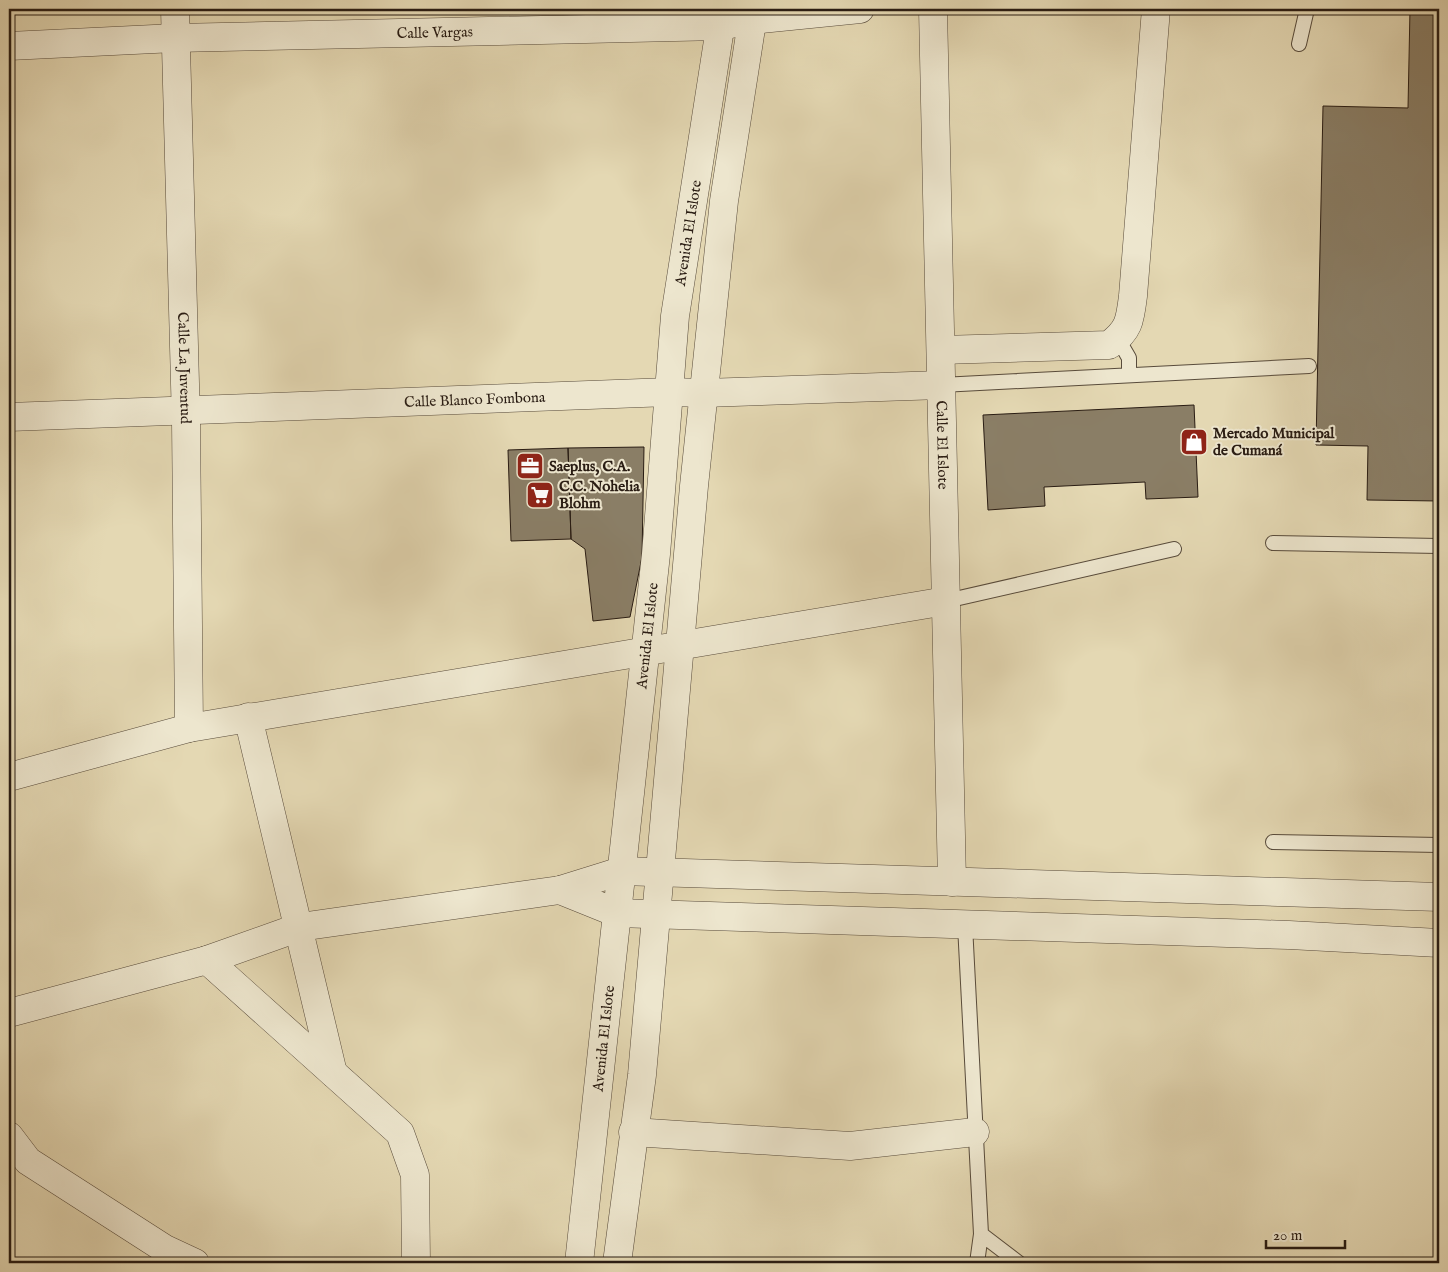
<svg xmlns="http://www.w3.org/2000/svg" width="1448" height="1272" font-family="'IM FELL English',serif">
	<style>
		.building { fill: #8a7e66; stroke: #291c13 }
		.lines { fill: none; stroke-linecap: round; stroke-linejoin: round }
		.lane-casing { stroke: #584b3b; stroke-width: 16 }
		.street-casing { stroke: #584b3b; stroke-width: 29 }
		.lane { stroke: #ede6ce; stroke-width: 14 }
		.street { stroke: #ede6ce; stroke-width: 28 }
		.labels { text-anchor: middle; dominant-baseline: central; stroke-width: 4; stroke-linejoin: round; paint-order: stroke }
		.street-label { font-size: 15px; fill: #291c13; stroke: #ede6ce }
		.poi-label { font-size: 15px; font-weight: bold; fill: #291c13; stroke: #ede6ce; text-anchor: start }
	</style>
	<rect width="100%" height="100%" fill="#e4d8b3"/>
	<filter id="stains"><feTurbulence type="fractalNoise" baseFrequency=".004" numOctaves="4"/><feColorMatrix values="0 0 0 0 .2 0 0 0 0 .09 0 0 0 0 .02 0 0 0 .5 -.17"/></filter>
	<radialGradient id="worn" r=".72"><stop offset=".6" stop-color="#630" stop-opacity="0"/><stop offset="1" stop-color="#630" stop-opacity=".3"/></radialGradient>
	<!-- building -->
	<path class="building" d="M1410 9H1439V501L1367 500 1368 446 1316 445 1323 106 1408 108Z
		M1194 405 1198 497 1146 499 1145 482 1044 487 1045 506 988 510 983 415Z
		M644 447 642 557 630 617 593 621 585 549 571 539 568 448Z
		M568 448 571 539 511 541 508 450Z"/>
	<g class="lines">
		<!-- lane casing -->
		<g class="lane-casing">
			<path id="lane" d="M1299 44 1307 9
				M1118 339 1129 358V375
				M941 385 1309 366
				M1273 543 1439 546
				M946 601 1174 549
				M1273 842 1439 845
				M965 925 981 1234 977 1263
				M981 1234 1019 1263"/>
		</g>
		<!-- street casing -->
		<g class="street-casing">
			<g id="street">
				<path id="s1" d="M175 9 186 421 189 728"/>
				<path id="s2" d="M933 9 952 882"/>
				<path id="s3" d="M9 46 175 38 720 26 752 20 860 9"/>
				<path d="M941 350 1109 345C1129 330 1130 321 1133 296L1156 9"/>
				<path id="s4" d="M9 417 669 392 704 393 941 385"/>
				<path d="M248 717 333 1073"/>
				<path d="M9 777 189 728 946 601"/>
				<path d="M560 890 617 913 1289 935 1439 943"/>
				<path d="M207 960 400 1133 415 1175 416 1263"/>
				<path d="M9 1013 207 960 300 927 560 890 621 871 1439 897"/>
				<path d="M633 1132 850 1146 975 1132"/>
				<path d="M9 1136 28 1161 165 1249 195 1263"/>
				<path id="s5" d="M579 1263 656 554 675 316 723 9"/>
				<path d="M617 1263 642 1075 694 486 724 201 754 9"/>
			</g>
		</g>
		<!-- lane -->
		<use href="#lane" class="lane"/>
		<!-- street -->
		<use href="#street" class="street"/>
	</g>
	<!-- icons -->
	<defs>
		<g id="shop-square" transform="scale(1.4375)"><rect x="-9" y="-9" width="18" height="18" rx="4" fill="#8f2418" stroke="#ede6ce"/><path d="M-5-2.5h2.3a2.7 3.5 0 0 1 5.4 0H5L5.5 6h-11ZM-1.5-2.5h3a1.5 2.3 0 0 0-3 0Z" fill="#fff"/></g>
		<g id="office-square" transform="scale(1.4375)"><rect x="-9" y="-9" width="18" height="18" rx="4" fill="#8f2418" stroke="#ede6ce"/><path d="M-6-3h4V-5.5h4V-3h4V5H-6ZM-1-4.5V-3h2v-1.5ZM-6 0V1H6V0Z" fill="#fff"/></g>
		<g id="supermarket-square" transform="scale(1.4375)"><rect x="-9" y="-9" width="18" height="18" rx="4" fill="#8f2418" stroke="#ede6ce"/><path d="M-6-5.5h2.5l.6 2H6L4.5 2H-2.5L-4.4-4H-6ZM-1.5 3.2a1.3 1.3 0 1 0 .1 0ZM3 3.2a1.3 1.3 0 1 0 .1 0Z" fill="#fff"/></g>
	</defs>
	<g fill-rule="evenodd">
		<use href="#shop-square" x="1194" y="442"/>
		<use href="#office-square" x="530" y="466"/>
		<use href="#supermarket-square" x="540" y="495"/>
	</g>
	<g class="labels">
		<!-- street labels -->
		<g class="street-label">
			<text stroke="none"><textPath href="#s3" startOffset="426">Calle Vargas</textPath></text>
			<text stroke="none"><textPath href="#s5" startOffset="1036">Avenida El Islote</textPath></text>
			<text stroke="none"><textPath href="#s1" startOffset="359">Calle La Juventud</textPath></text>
			<text stroke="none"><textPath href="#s4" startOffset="466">Calle Blanco Fombona</textPath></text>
			<text stroke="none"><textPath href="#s2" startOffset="436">Calle El Islote</textPath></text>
			<text stroke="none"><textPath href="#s5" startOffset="631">Avenida El Islote</textPath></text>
			<text stroke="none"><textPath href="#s5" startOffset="226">Avenida El Islote</textPath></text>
		</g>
		<!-- poi labels -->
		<g class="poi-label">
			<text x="1213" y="433">Mercado Municipal<tspan x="1213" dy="17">de Cumaná</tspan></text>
			<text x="549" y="466">Saeplus, C.A.</text>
			<text x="559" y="486">C.C. Nohelia<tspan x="559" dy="17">Blohm</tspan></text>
		</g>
	</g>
	<!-- margin -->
	<rect width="1448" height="1272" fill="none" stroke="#e4d8b3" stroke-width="30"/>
	<rect x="10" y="10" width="1428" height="1252" fill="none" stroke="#291c13" stroke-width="2.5"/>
	<rect x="15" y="15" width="1418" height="1242" fill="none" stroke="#291c13"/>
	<!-- scale -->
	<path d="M1266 1240v8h79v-8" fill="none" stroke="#291c13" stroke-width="2.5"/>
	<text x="1273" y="1240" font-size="15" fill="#291c13" stroke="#ede6ce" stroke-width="4" paint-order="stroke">20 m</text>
	<rect width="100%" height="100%" filter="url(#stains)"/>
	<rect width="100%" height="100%" fill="url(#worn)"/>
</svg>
